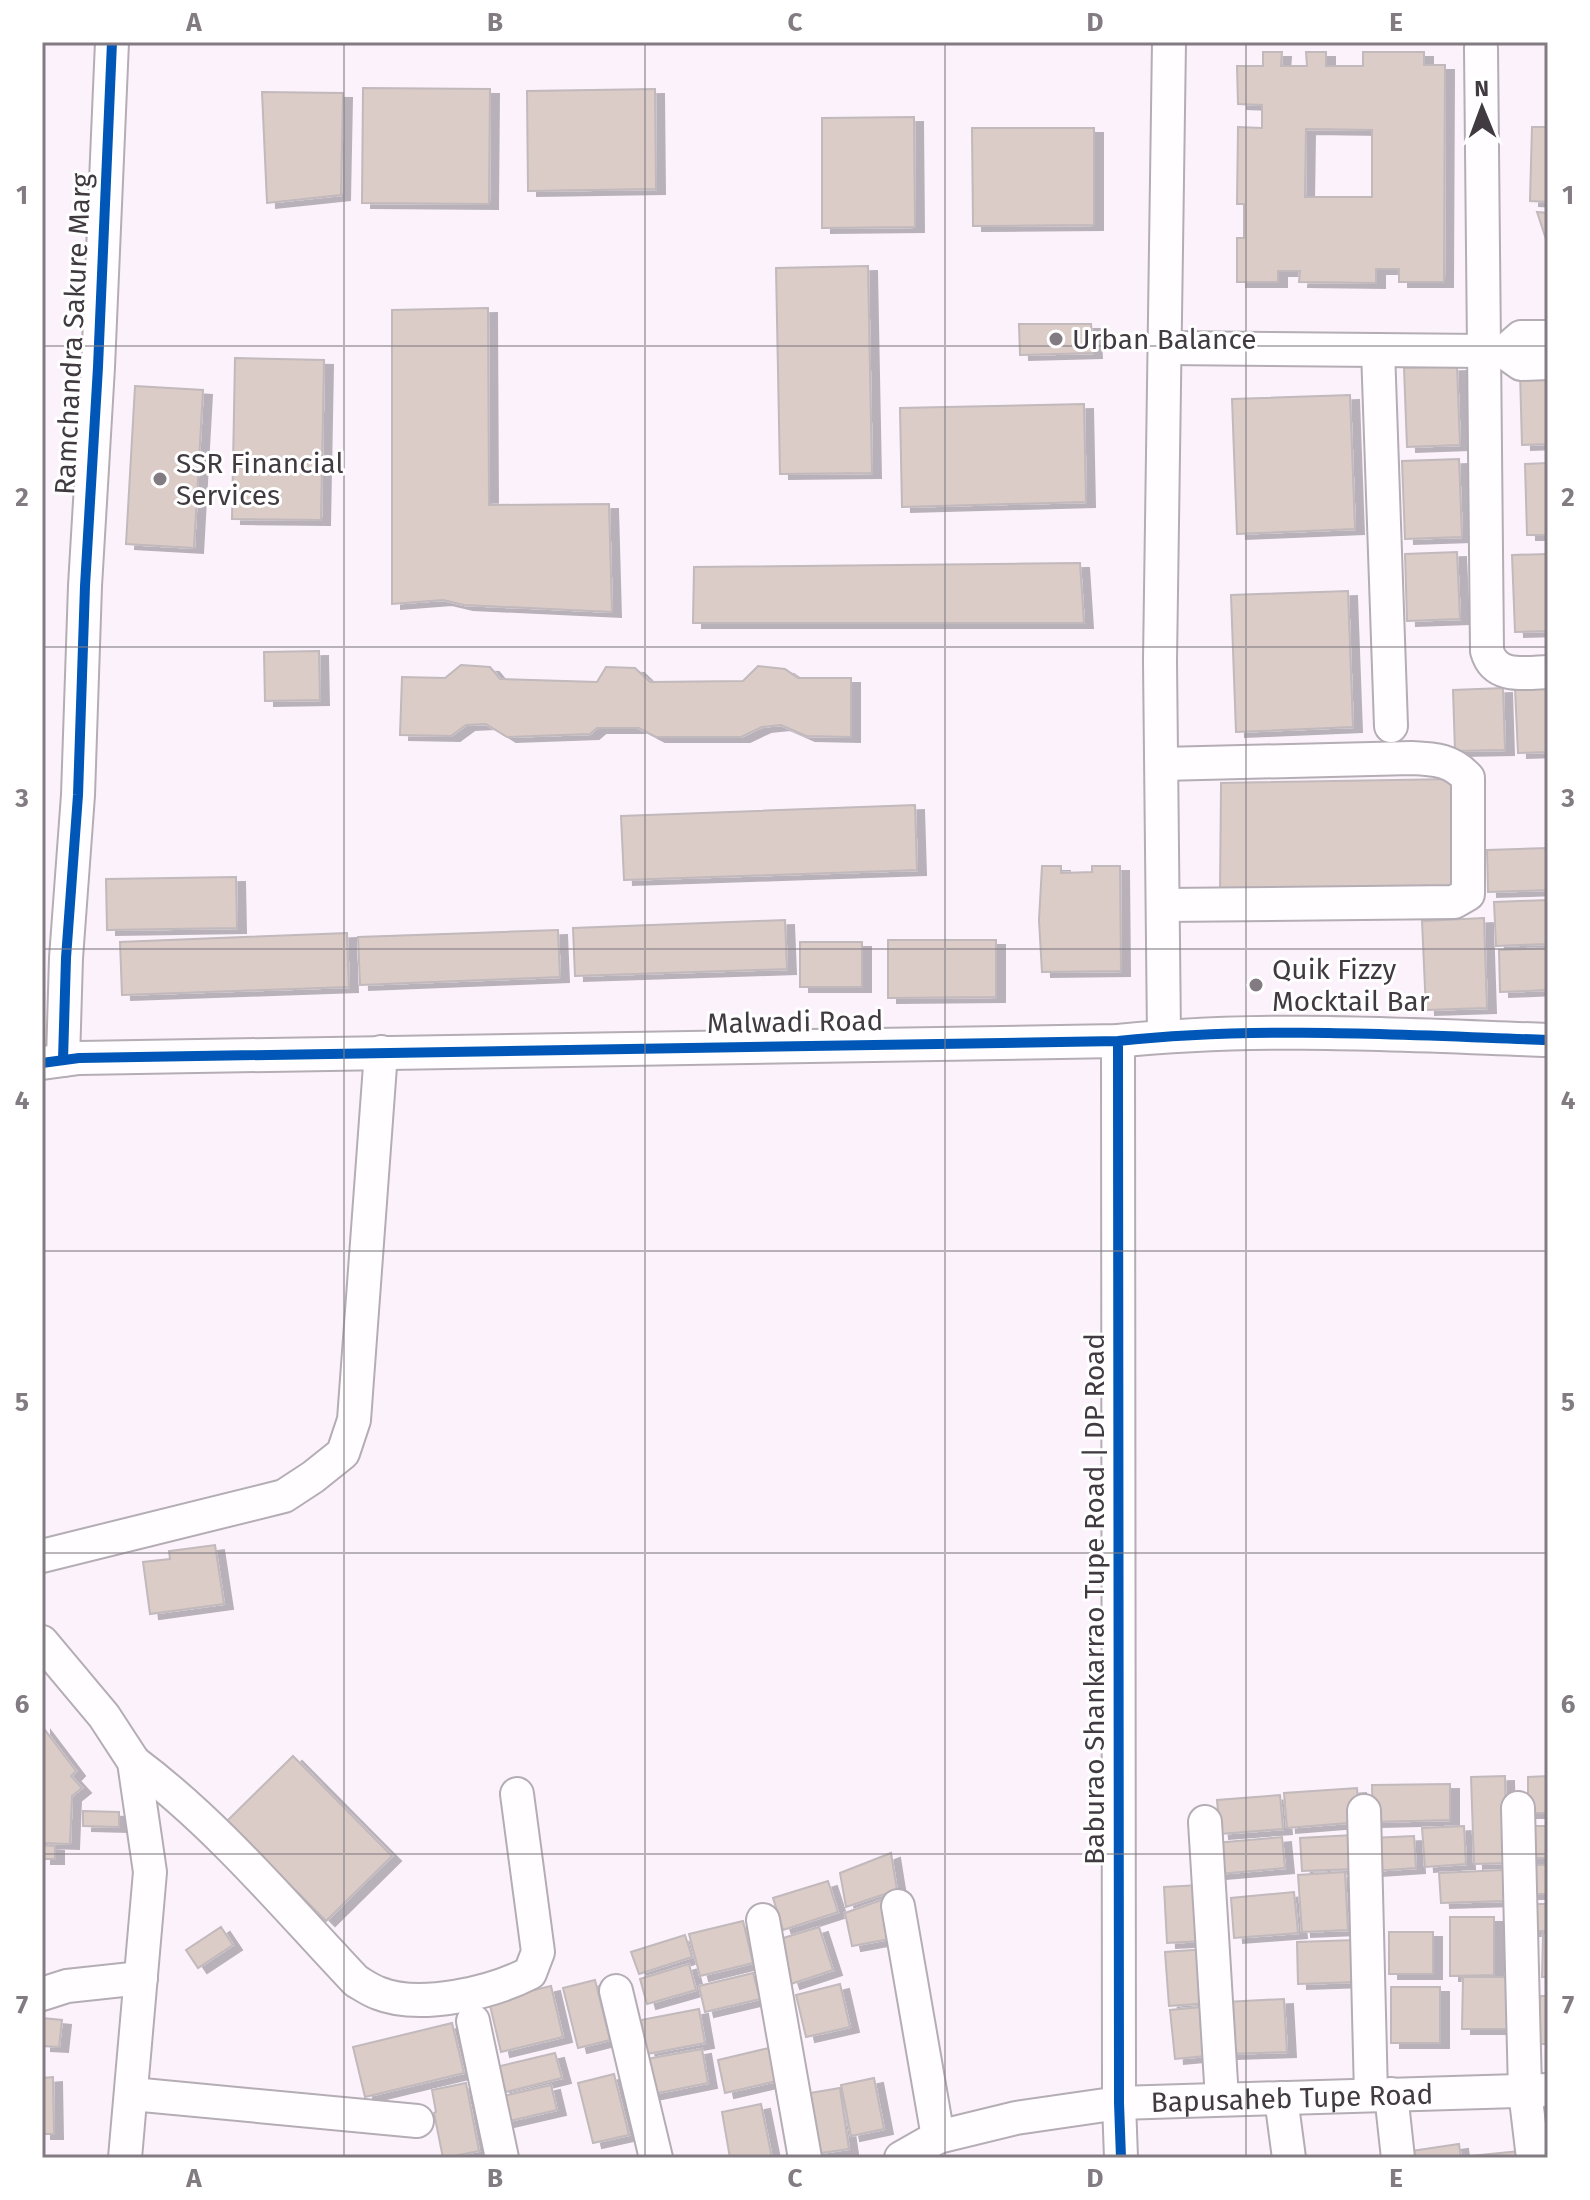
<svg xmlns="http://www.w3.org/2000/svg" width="1590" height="2200" font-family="'Fira Sans',sans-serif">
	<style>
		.building { fill: #dcccc7; stroke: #c1b9bc; stroke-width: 2; fill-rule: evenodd; filter: url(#shadow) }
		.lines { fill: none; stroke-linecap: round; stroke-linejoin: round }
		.minor-casing { stroke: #b4adb4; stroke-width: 36 }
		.minor { stroke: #fffdff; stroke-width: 32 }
		.cycleway-casing { stroke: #fff; stroke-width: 15 }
		.cycleway { stroke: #0057b8; stroke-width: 10 }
		.grid { fill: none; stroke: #827b82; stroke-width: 2; stroke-opacity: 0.55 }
		.poi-dot { fill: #827b82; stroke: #fff; stroke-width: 3 }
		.labels { text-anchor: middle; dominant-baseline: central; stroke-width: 6; stroke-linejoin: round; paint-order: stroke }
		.street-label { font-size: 28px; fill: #413b41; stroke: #fff }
		.poi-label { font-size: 28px; fill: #413b41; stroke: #fff; text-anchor: start }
		.neatline { fill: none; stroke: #827b82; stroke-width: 3 }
		.grid-label { font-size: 26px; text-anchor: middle; font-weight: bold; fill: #827b82 }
	</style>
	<defs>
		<filter id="shadow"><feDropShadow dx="9" dy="5" stdDeviation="0" flood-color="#0004"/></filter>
	</defs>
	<rect width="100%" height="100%" fill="#fcf2fc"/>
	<!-- building -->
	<path class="building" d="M1263 52H1282L1281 66H1307L1306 52H1326V66H1363V52H1424V65H1445L1444 282H1399V269H1376V283L1299 282 1300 271H1278V282H1237V238H1244V204H1237L1238 127 1262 128V105L1238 104 1237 66H1263ZM1306 129 1372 130V197H1305Z
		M363 88 490 89 489 204 362 203Z
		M655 89 656 189 528 191 527 91Z
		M262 92 343 93 341 195 267 203Z
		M914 117 915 227 822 228V118Z
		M1532 127H1548V202L1530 201Z
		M972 128H1094V225L973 226Z
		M1537 212 1548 213V243L1546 239Z
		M868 266 872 473 780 474 776 268Z
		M488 308 489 505 609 504 612 612 464 605 443 600 392 604V310Z
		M1019 324H1091L1093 353 1020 355Z
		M235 358 324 360 321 520 232 519Z
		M1457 366 1460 445 1407 447 1404 368Z
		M1548 372V444L1522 445 1520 373Z
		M135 386 203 390 194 548 126 544Z
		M1350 395 1355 529 1237 534 1232 399Z
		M1084 404 1086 502 902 507 900 408Z
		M1459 459 1462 537 1405 539 1402 461Z
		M1548 463V535H1527L1525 464Z
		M1457 552 1460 619 1407 621 1405 554Z
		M1548 554V631L1515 632 1512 555Z
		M1080 563 1084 623H693L694 567Z
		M1348 591 1353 727 1236 732 1231 595Z
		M319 651 320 700 265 701 264 652Z
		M461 665 490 667 500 679 597 682 606 667 635 668 650 682 743 681 758 666 785 669 798 678H851V737L806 736 781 725 762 727 741 737H656L639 728H597L590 734 507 737 486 724 466 725 451 736 400 735 402 677 445 678Z
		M1503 688 1505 750 1455 751 1453 690Z
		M1548 688V752L1518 753 1515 689Z
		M1453 779 1459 889 1220 897 1221 783Z
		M915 805 917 870 624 880 621 816Z
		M1548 848V890L1488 892 1487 850Z
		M1042 866H1061V873L1092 872V866H1120L1121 971 1042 972 1039 920Z
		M236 877 237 928 107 930 106 879Z
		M1548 900V944L1496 946 1494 902Z
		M1484 918 1487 1008 1426 1010 1422 921Z
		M785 920 787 969 575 976 573 928Z
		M558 930 560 977 360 985 358 937Z
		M347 933 349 987 122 995 120 942Z
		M888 940H996V997L888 998Z
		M800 942H862V987H800Z
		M1548 948V990L1500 992 1499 950Z
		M215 1545 224 1604 150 1614 143 1562 170 1559 169 1551Z
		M42 1726 76 1771 71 1776 82 1788 72 1796 70 1844 42 1843Z
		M293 1756 392 1856 326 1921 227 1821Z
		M1505 1776 1507 1863 1474 1864 1471 1777Z
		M1548 1776V1813H1528V1777Z
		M1450 1784V1820L1373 1822 1372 1785Z
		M1357 1788 1360 1822 1287 1828 1284 1793Z
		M1280 1795 1283 1829 1220 1834 1217 1800Z
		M83 1811 119 1812V1827L83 1826Z
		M1464 1826 1466 1864 1425 1867 1422 1828Z
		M1526 1826H1548V1858H1526Z
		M1353 1835 1355 1869 1302 1871 1300 1838Z
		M1414 1836 1416 1868 1373 1871 1371 1838Z
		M1282 1837 1285 1868 1218 1874 1215 1843Z
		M42 1845 55 1846V1859H42Z
		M891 1853 897 1890 846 1907 840 1873Z
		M1529 1865H1548V1894H1530Z
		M1503 1870 1504 1901 1441 1903 1439 1873Z
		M1345 1872 1348 1930 1302 1932 1298 1875Z
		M828 1881 838 1912 783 1930 773 1898Z
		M1200 1885 1204 1941 1167 1943 1164 1887Z
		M1294 1892 1298 1933 1234 1938 1231 1898Z
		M887 1898 895 1938 852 1946 845 1913Z
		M1529 1904H1548V1931H1530Z
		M1450 1917H1494V1975L1450 1976Z
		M743 1921 753 1963 700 1976 689 1934Z
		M221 1927 233 1945 198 1968 186 1950Z
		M819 1927 833 1970 791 1984 777 1940Z
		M1389 1932H1433V1974H1389Z
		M1543 1933H1548V1977H1542Z
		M685 1935 692 1957 639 1974 631 1952Z
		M1356 1940 1357 1982 1298 1984 1297 1942Z
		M1207 1949 1211 2003 1169 2006 1165 1952Z
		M689 1964 696 1990 647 2004 640 1979Z
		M753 1973 760 1999 705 2012 699 1986Z
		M1463 1977H1512L1511 2029H1462Z
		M595 1980 610 2040 578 2048 563 1988Z
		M840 1984 850 2027 806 2037 796 1995Z
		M551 1986 563 2037 501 2052 489 2001Z
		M1391 1987H1440V2043H1391Z
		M1540 1996H1548V2044H1540Z
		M1284 1999 1287 2052 1229 2054 1226 2002Z
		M1212 2006 1216 2055 1175 2059 1170 2010Z
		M699 2009 705 2043 647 2054 641 2020Z
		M42 2018 62 2020 59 2047 42 2046Z
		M452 2023 464 2073 365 2097 353 2047Z
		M773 2047 781 2080 725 2093 718 2060Z
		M702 2049 708 2083 648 2095 641 2060Z
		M555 2053 562 2078 502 2093 496 2067Z
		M614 2074 629 2135 593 2143 578 2083Z
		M53 2077 54 2134H42V2078Z
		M874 2078 884 2129 851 2136 841 2085Z
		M466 2083 479 2151 443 2158 434 2113 436 2112 432 2090Z
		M551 2085 557 2110 505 2122 499 2097Z
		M840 2088 849 2149 814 2154 804 2094Z
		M761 2104 772 2158H730L722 2112Z
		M1459 2144 1461 2158H1412L1411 2151Z
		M1519 2151 1520 2158H1471V2156Z"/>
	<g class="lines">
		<!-- minor casing -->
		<g class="minor-casing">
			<g id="minor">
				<path d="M1481 48 1487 651C1495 679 1524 673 1548 672"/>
				<path d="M1165 348 1483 351 1504 352 1521 364 1548 363"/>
				<path d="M1378 350 1391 726"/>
				<path d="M1504 352 1521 337H1548"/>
				<path d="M1162 764 1412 758C1435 759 1452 760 1468 778V894L1454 902 1163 905"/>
				<path d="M1164 1036 1160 661 1169 42"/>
				<path d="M1118 1041 1119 2103 1121 2158"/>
				<path d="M63 1060 66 958 78 795 85 586 98 367 112 42"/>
				<path d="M42 1063 79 1058 1118 1041C1261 1026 1405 1035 1548 1040"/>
				<path d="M42 1556 284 1496 313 1477 343 1453 354 1420 381 1052"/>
				<path d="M42 1642 104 1716 134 1762 150 1872 125 2158"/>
				<path d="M134 1762C217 1824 285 1906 356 1981 363 1985 370 1990 378 1993 420 2010 491 1993 530 1973L538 1952 517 1794"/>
				<path d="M1518 1808 1525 2091 1533 2158"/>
				<path d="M1364 1811 1371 2095"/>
				<path d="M1205 1822 1222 2099"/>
				<path d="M898 1906 938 2137"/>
				<path d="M763 1920 805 2158"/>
				<path d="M616 1991 656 2158"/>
				<path d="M42 1994 67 1986 141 1978"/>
				<path d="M473 2021 502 2158"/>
				<path d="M132 2094 417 2121"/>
				<path d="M1391 2094 1398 2158"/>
				<path d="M1281 2098 1289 2158"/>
				<path id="s1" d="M901 2158 938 2137 1016 2118 1119 2103 1548 2090"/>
			</g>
		</g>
		<!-- minor -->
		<use href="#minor" class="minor"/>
		<!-- cycleway casing -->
		<g class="cycleway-casing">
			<path id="cycleway" d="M1118 1041 1119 2103 1121 2158
				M63 1060 66 958 78 795 85 586 98 367 112 42
				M42 1063 79 1058 1118 1041C1261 1026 1405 1035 1548 1040"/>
		</g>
		<!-- cycleway -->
		<use href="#cycleway" class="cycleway"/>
	</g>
	<!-- grid -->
	<path class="grid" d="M344 42V2158M645 42V2158M945 42V2158M1246 42V2158M42 346H1548M42 647H1548M42 949H1548M42 1251H1548M42 1553H1548M42 1854H1548"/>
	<!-- markers -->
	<g class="poi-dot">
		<circle cx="1056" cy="339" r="8"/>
		<circle cx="160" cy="479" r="8"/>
		<circle cx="1256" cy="985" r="8"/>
	</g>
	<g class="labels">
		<!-- street labels -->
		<g class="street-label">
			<text transform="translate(73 334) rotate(-87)">Ramchandra Sakure Marg</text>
			<text transform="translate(795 1022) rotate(-1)">Malwadi Road</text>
			<text transform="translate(1094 1599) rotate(-90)">Baburao Shankarrao Tupe Road | DP Road</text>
			<text stroke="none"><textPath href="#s1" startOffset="400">Bapusaheb Tupe Road</textPath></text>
		</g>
		<!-- poi labels -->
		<g class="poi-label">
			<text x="1072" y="339">Urban Balance</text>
			<text x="176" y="463">SSR Financial<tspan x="176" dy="32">Services</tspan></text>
			<text x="1272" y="969">Quik Fizzy<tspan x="1272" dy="32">Mocktail Bar</tspan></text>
		</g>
	</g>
	<!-- border -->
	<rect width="1590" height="2200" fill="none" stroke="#ffffff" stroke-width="88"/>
	<!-- north arrow -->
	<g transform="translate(1482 108) rotate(359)" stroke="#ffffff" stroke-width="6" paint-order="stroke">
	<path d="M0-6L14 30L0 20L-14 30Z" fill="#413b41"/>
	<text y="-12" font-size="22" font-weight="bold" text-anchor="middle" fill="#413b41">N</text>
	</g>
	<rect x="44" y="44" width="1502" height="2112" class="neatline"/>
	<g class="grid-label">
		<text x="194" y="31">A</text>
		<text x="495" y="31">B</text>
		<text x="795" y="31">C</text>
		<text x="1095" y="31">D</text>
		<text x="1396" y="31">E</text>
		<text x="22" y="204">1</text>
		<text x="1568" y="204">1</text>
		<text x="22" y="506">2</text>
		<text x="1568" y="506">2</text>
		<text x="22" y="807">3</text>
		<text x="1568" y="807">3</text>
		<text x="22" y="1109">4</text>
		<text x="1568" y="1109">4</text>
		<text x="22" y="1411">5</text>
		<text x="1568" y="1411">5</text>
		<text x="22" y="1713">6</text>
		<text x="1568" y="1713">6</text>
		<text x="22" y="2014">7</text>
		<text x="1568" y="2014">7</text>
		<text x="194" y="2187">A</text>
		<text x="495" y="2187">B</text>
		<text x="795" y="2187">C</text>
		<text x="1095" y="2187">D</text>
		<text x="1396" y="2187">E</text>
	</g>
</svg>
